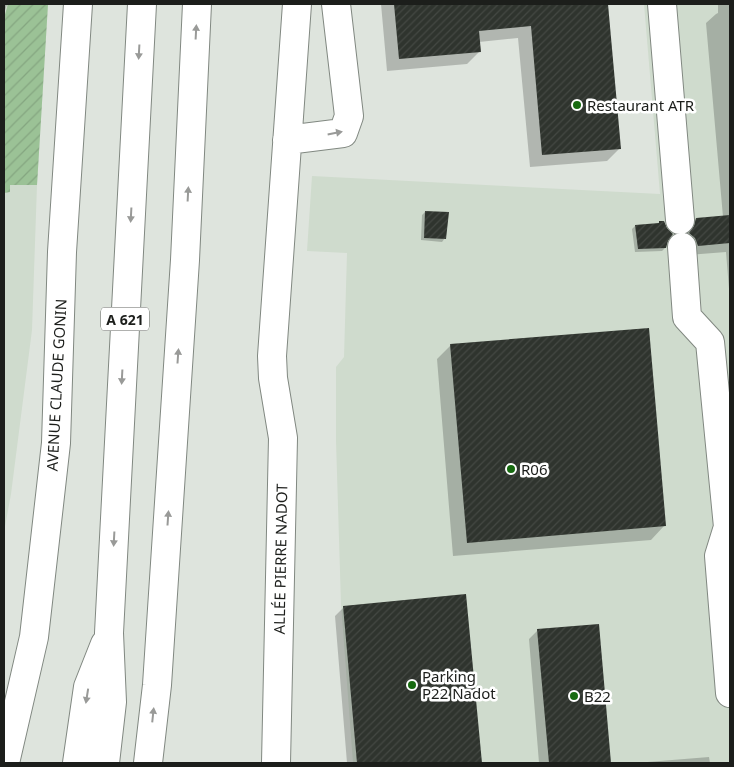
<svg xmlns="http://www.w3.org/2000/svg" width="734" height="767" font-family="'Noto Sans',sans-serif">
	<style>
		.built { fill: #cfdbcd }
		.garden { fill: url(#garden-furrows) }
		.shadow { fill: #0003 }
		.building { fill: url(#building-hatch) }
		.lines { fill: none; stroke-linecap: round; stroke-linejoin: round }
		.minor-casing { stroke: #818881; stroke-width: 30 }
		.major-casing { stroke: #818881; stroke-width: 30 }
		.highway-casing { stroke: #818881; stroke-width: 30 }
		.minor { stroke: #fff; stroke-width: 28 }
		.major { stroke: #fff; stroke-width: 28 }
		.highway { stroke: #fff; stroke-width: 28 }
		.oneway { fill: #999a98 }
		.poi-dot { fill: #176a10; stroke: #fff; stroke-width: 2 }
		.labels { text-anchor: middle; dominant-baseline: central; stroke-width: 5; stroke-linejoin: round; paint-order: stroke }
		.shield { fill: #fff; stroke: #60625f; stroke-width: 1 }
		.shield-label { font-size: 14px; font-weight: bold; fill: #1c1e1b }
		.poi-label { font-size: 15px; fill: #1c1e1b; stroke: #fff; text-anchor: start }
		.street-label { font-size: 15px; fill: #1c1e1b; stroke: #fff }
	</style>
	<defs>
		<pattern id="garden-furrows" width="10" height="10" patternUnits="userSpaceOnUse" patternTransform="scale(1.25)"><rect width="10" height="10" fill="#9bc296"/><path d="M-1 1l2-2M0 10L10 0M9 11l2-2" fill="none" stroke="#85a681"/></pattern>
		<pattern id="building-hatch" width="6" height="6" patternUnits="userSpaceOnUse" patternTransform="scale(1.25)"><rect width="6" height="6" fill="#2f342e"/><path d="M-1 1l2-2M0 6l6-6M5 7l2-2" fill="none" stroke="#444843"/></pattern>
	</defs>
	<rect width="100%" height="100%" fill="#dee4dd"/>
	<!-- built -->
	<path class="built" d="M4 4H48L37 185 32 330 11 494 4 532Z
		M644 4H730V763H353L341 604 336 441V367L344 357 347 253 307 251 312 176 660 194Z"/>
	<!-- garden -->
	<path class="garden" d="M8 4H48L37 185H10V192L4 193V18Z"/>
	<!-- shadow -->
	<path class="shadow" d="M4 4H7L4 14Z
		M381 4H607L620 148 607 161 530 167 518 38 479 42 480 51 467 64 387 71Z
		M718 4H730V301L726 252 688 255 685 237 686 229 696 219 723 217 706 23 716 14 718 13Z
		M425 212 445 238 442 242 421 240 422 215Z
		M659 222 666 229 665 248 662 251 635 252 632 229 635 226 658 224Z
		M451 345 664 526 651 540 453 556 437 359Z
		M465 595 481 763H347L335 616 344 607Z
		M598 625 610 763H539L529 639 538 630Z
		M709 757 710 763H635Z"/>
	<!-- building -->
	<path class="building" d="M394 4H608L621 149 542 155 531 26 479 31 481 52 399 59Z
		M425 211 449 212 446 239 424 238Z
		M730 215V243L698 246 695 238 689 233 694 226 696 218Z
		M659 221H664L667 228 673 234 668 241 666 248 638 249 635 225 659 223Z
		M649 328 666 526 467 543 450 344Z
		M466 594 482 763H357L343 606Z
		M599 624 611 763H549L537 629Z"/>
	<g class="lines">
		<!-- minor casing -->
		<g class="minor-casing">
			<path id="minor" d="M662 4 680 220
				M287 140 343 133 349 116 336 4
				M682 247 687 317 710 342 728 527 719 556 730 693
				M276 763 283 438 273 378 272 356 297 4"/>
		</g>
		<!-- major casing -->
		<g class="major-casing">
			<path id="major" d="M5 763 34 637 56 443 62 252 78 4"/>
		</g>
		<!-- highway casing -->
		<g class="highway-casing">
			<path id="highway" d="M77 763 88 687 105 644
				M105 763 112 702 109 633 142 4
				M148 763 157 685 185 260 197 4"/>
		</g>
		<!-- minor -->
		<use href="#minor" class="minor"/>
		<!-- major -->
		<use href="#major" class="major"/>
		<!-- highway -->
		<use href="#highway" class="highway"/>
	</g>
	<!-- one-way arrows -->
	<defs><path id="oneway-solid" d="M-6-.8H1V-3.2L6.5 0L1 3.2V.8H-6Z" transform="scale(1.25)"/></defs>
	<g class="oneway">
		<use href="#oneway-solid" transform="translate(196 32) rotate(-87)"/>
		<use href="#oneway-solid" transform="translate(139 52) rotate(93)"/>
		<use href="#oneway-solid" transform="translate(335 133) rotate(-11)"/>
		<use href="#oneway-solid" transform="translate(188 194) rotate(-87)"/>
		<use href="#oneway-solid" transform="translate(131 215) rotate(93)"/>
		<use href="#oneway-solid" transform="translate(178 356) rotate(-86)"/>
		<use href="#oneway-solid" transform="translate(122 377) rotate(93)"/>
		<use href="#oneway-solid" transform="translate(168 518) rotate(-86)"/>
		<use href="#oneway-solid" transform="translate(114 539) rotate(93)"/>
		<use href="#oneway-solid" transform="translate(87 696) rotate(99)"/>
		<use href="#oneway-solid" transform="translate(153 715) rotate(-84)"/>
	</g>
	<!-- markers -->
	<g class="poi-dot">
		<circle cx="577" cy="105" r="5"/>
		<circle cx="511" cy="469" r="5"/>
		<circle cx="412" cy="685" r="5"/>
		<circle cx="574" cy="696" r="5"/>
	</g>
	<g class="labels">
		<!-- shield labels -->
		<rect class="shield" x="101" y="307.5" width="48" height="23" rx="4"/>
		<g class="shield-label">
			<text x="125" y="319">A 621</text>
		</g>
		<!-- poi labels -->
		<g class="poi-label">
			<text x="587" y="105">Restaurant ATR</text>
			<text x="521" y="469">R06</text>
			<text x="422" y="676">Parking<tspan x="422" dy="17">P22 Nadot</tspan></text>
			<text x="584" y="696">B22</text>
		</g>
		<!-- street labels -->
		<g class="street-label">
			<text transform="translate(56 385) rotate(-87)">AVENUE CLAUDE GONIN</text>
			<text transform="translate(280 559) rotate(-89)">ALLÉE PIERRE NADOT</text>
		</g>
	</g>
	<!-- border -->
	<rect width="734" height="767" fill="none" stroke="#1c1e1b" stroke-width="10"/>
</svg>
